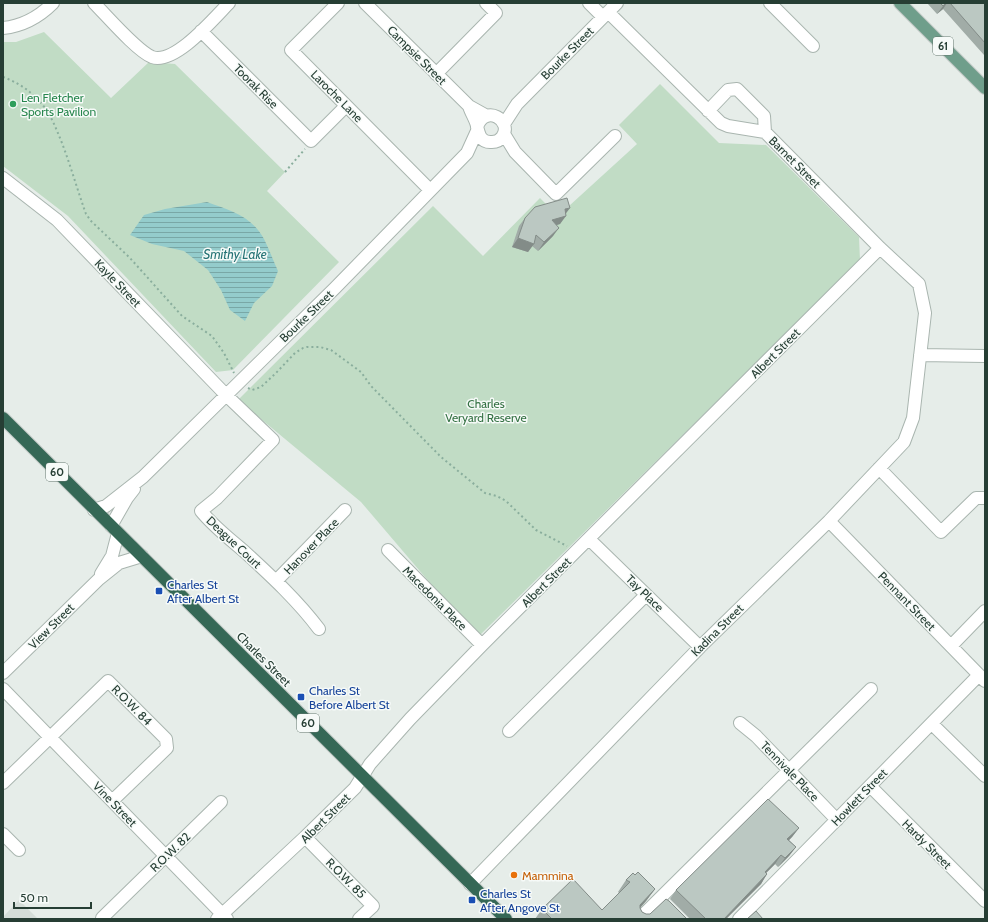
<svg xmlns="http://www.w3.org/2000/svg" width="988" height="922" font-family="Cabin,sans-serif">
	<style>
		.built { fill: #d4ddd8 }
		.green { fill: #c1dcc5 }
		.water { fill: url(#water-rules) }
		.lines { fill: none; stroke-linecap: round; stroke-linejoin: round }
		.minor-casing { stroke: #a9b5af; stroke-width: 14 }
		.major-casing { stroke: #c2c9c6; stroke-width: 14 }
		.highway-casing { stroke: #c2c9c6; stroke-width: 14 }
		.path { stroke: #8aae9d; stroke-width: 2; stroke-dasharray: 2 3; stroke-linecap: butt }
		.minor { stroke: #fff; stroke-width: 12 }
		.major { stroke: #6f9e8b; stroke-width: 12 }
		.highway { stroke: #356856; stroke-width: 12 }
		.wall { fill: #a1aca7 }
		.shaded-wall { fill: #838c88 }
		.building { fill: #bbc8c2; stroke: #838c88 }
		.leisure-dot { fill: #2e9e5b; stroke: #f6faf8; stroke-width: 1.5 }
		.transit-dot { fill: #1a4fb4; stroke: #f6faf8; stroke-width: 1.5 }
		.food-dot { fill: #e8710a; stroke: #f6faf8; stroke-width: 1.5 }
		.labels { text-anchor: middle; dominant-baseline: central; stroke-width: 3; stroke-linejoin: round; paint-order: stroke }
		.shield { fill: #f6faf8; stroke: #64766f; stroke-width: 1 }
		.shield-label { font-size: 11px; font-weight: bold; fill: #263e34 }
		.street-label { font-size: 12px; fill: #263e34; stroke: #f6faf8 }
		.leisure-label { font-size: 12px; fill: #27864d; stroke: #f6faf8; text-anchor: start }
		.park-label { font-size: 12px; fill: #347143; stroke: #f6faf8 }
		.transit-label { font-size: 12px; fill: #164399; stroke: #f6faf8; text-anchor: start }
		.food-label { font-size: 12px; fill: #c56008; stroke: #f6faf8; text-anchor: start }
		.water-label { font-size: 13px; font-style: italic; fill: #267375; stroke: #f6faf8 }
	</style>
	<defs>
		<pattern id="water-rules" width="6" height="5" patternUnits="userSpaceOnUse"><rect width="6" height="5" fill="#94cccc"/><path d="M0 2.5h6" fill="none" stroke="#79a7a6"/></pattern>
	</defs>
	<rect width="100%" height="100%" fill="#e6ede9"/>
	<!-- built -->
	<path class="built" d="M19 900 38 919H3V917Z"/>
	<!-- green -->
	<path class="green" d="M44 32 111 98 149 62 175 64 285 172 267 191 339 262 233 370 216 372 68 216 3 166V42H16Z
		M660 84 719 143 766 145 859 237 860 260 477 638 361 502 238 400 433 206 483 256 540 198 549 207 569 206 637 144 619 125Z"/>
	<!-- water -->
	<path class="water" d="M207 202C229 210 252 216 264 239 269 249 273 260 278 271L272 286 254 303 245 321 230 310 221 290 208 270 184 251 152 244 130 235 144 215 165 209Z"/>
	<g class="lines">
		<!-- minor casing -->
		<g class="minor-casing">
			<path id="minor" d="M94 3C107 16 137 51 152 57 175 65 214 18 229 3
				M338 3 291 50 430 190
				M365 3 469 106 487 116
				M589 3 603 17
				M770 3 813 46
				M3 28C23 26 39 17 53 3
				M201 31 311 141 346 106
				M436 74 496 13 486 3
				M469 106C471 113 476 120 477 126 479 135 481 143 492 142 496 142 500 140 502 137 514 121 485 103 477 127
				M708 111 728 90 737 89 764 116 765 132
				M504 124 517 104 617 3
				M504 134 515 152 556 194 615 136
				M3 178 57 220 226 395 273 440 217 498 201 511C214 527 230 539 246 553 272 577 297 600 319 629
				M920 355 985 356
				M879 468 941 532 976 498H985
				M94 510 106 506 143 477 335 288 467 153 477 131
				M829 521 985 681
				M111 526 127 498 134 489
				M589 539 700 647
				M388 550 482 645
				M101 574 112 556 118 533
				M276 581 345 510
				M951 646 985 611
				M3 673 99 579 119 563 142 556
				M3 689 227 919
				M740 723 756 736 837 820
				M932 724 985 776
				M509 731 646 595
				M3 783 108 681 166 739 167 748 112 801
				M870 786 985 901
				M3 834 19 850
				M305 837 373 906 359 919
				M470 884 700 647 829 521 904 442 913 418 925 313 919 284 880 248 765 132 728 126 721 123 608 12
				M102 918 221 802
				M217 919 305 837 355 788 370 764 410 719 482 645 880 248
				M639 919 871 689
				M739 919 979 675"/>
		</g>
		<!-- major casing -->
		<g class="major-casing">
			<path id="major" d="M900 3 985 88"/>
		</g>
		<!-- highway casing -->
		<g class="highway-casing">
			<path id="highway" d="M3 418 506 919"/>
		</g>
		<!-- path -->
		<path class="path" d="M3 77C17 82 31 91 41 103 50 113 55 126 60 138 70 163 77 189 86 214L91 221 130 258 182 316 212 336 224 353 234 373
			M285 172 305 149
			M248 388 252 390 261 387 276 373 295 353 303 348 307 347H320L331 350 361 372 371 386 441 457 485 493 497 496 506 501 536 530 567 546"/>
		<!-- minor -->
		<use href="#minor" class="minor"/>
		<!-- major -->
		<use href="#major" class="major"/>
		<!-- highway -->
		<use href="#highway" class="highway"/>
	</g>
	<!-- wall -->
	<path class="wall" d="M927 3H985V54L984 55 943 9 937 14Z
		M566 214 560 224 557 225 553 236 538 251 532 246 528 252 512 247 519 226 525 218Z
		M799 828 792 837 789 840 796 847 789 856 778 867 775 864 766 873 767 874 761 884 726 919H690L670 899 676 890Z
		M635 875 655 889 646 901 640 908 642 912 646 914 687 919H535L542 909 602 910 619 893 618 892 626 880Z"/>
	<!-- shaded-wall -->
	<path class="shaded-wall" d="M946 3H947L943 9 937 14 943 6Z
		M570 208 564 216H566L560 224 546 228 552 220 565 209Z
		M559 228 553 236 538 251 544 242Z
		M518 238 534 244 528 252 512 247Z
		M799 828 792 837 781 848 787 839Z
		M796 847 789 856 778 867 785 858Z
		M781 855 775 864 758 881 765 872Z
		M767 874 761 884 726 919H724Z
		M655 889 646 901 632 917 640 905Z"/>
	<!-- building -->
	<path class="building" d="M940 3H946L943 6Z
		M950 3H985V43Z
		M567 198 570 208 565 209 566 216 552 220 559 228 544 242 536 235 534 244 518 238 525 218 535 207Z
		M768 799 799 828 787 839 796 847 785 858 781 855 765 872 767 874 724 919H706L676 890Z
		M638 872 655 889 640 905V908L642 912 646 914H650L666 899 669 901 687 919H552L542 909 573 879 602 910 630 882 626 880 633 873 635 875Z
		M756 911 763 919H747Z"/>
	<!-- markers -->
	<circle class="leisure-dot" cx="13" cy="104" r="4"/>
	<g class="transit-dot">
		<rect x="155" y="587" width="8" height="8" rx="2"/>
		<rect x="297" y="693" width="8" height="8" rx="2"/>
		<rect x="468" y="896" width="8" height="8" rx="2"/>
	</g>
	<circle class="food-dot" cx="514" cy="875" r="4"/>
	<g class="labels">
		<!-- shield labels -->
		<g class="shield">
			<rect x="933" y="37" width="20" height="18" rx="3"/>
			<rect x="46" y="463" width="22" height="18" rx="3"/>
			<rect x="297" y="714" width="22" height="18" rx="3"/>
		</g>
		<g class="shield-label">
			<text x="943" y="46">61</text>
			<text x="57" y="472">60</text>
			<text x="308" y="723">60</text>
		</g>
		<!-- street labels -->
		<g class="street-label">
			<text transform="translate(567 53) rotate(-45)">Bourke Street</text>
			<text transform="translate(417 55) rotate(45)">Campsie Street</text>
			<text transform="translate(256 86) rotate(45)">Toorak Rise</text>
			<text transform="translate(337 96) rotate(45)">Laroche Lane</text>
			<text transform="translate(795 162) rotate(45)">Barnet Street</text>
			<text transform="translate(118 283) rotate(46)">Kayle Street</text>
			<text transform="translate(306 316) rotate(-44)">Bourke Street</text>
			<text transform="translate(775 353) rotate(-45)">Albert Street</text>
			<text transform="translate(234 542) rotate(43)">Deague Court</text>
			<text transform="translate(311 546) rotate(-46)">Hanover Place</text>
			<text transform="translate(546 582) rotate(-45)">Albert Street</text>
			<text transform="translate(645 593) rotate(44)">Tay Place</text>
			<text transform="translate(435 598) rotate(45)">Macedonia Place</text>
			<text transform="translate(907 601) rotate(46)">Pennant Street</text>
			<text transform="translate(51 626) rotate(-45)">View Street</text>
			<text transform="translate(717 630) rotate(-45)">Kadina Street</text>
			<text transform="translate(264 659) rotate(45)">Charles Street</text>
			<text transform="translate(132 705) rotate(45)">R.O.W. 84</text>
			<text transform="translate(790 771) rotate(46)">Tennivale Place</text>
			<text transform="translate(859 797) rotate(-46)">Howlett Street</text>
			<text transform="translate(115 804) rotate(46)">Vine Street</text>
			<text transform="translate(325 818) rotate(-45)">Albert Street</text>
			<text transform="translate(927 844) rotate(45)">Hardy Street</text>
			<text transform="translate(170 852) rotate(-44)">R.O.W. 82</text>
			<text transform="translate(346 878) rotate(45)">R.O.W. 85</text>
		</g>
		<!-- leisure labels -->
		<g class="leisure-label">
			<text x="21" y="97">Len Fletcher<tspan x="21" dy="14">Sports Pavilion</tspan></text>
		</g>
		<!-- park labels -->
		<g class="park-label">
			<text x="486" y="403">Charles<tspan x="486" dy="14">Veryard Reserve</tspan></text>
		</g>
		<!-- transit labels -->
		<g class="transit-label">
			<text x="167" y="584">Charles St<tspan x="167" dy="14">After Albert St</tspan></text>
			<text x="309" y="690">Charles St<tspan x="309" dy="14">Before Albert St</tspan></text>
			<text x="480" y="893">Charles St<tspan x="480" dy="14">After Angove St</tspan></text>
		</g>
		<!-- food labels -->
		<g class="food-label">
			<text x="522" y="875">Mammina</text>
		</g>
		<!-- water labels -->
		<g class="water-label">
			<text x="235" y="254">Smithy Lake</text>
		</g>
	</g>
	<!-- border -->
	<rect width="988" height="922" fill="none" stroke="#263e34" stroke-width="8"/>
	<!-- scale -->
	<path d="M14 902v6h77v-6" fill="none" stroke="#263e34" stroke-width="2"/>
	<text x="20" y="902" font-size="12" fill="#263e34" stroke="#f6faf8" stroke-width="3" paint-order="stroke">50 m</text>
</svg>
